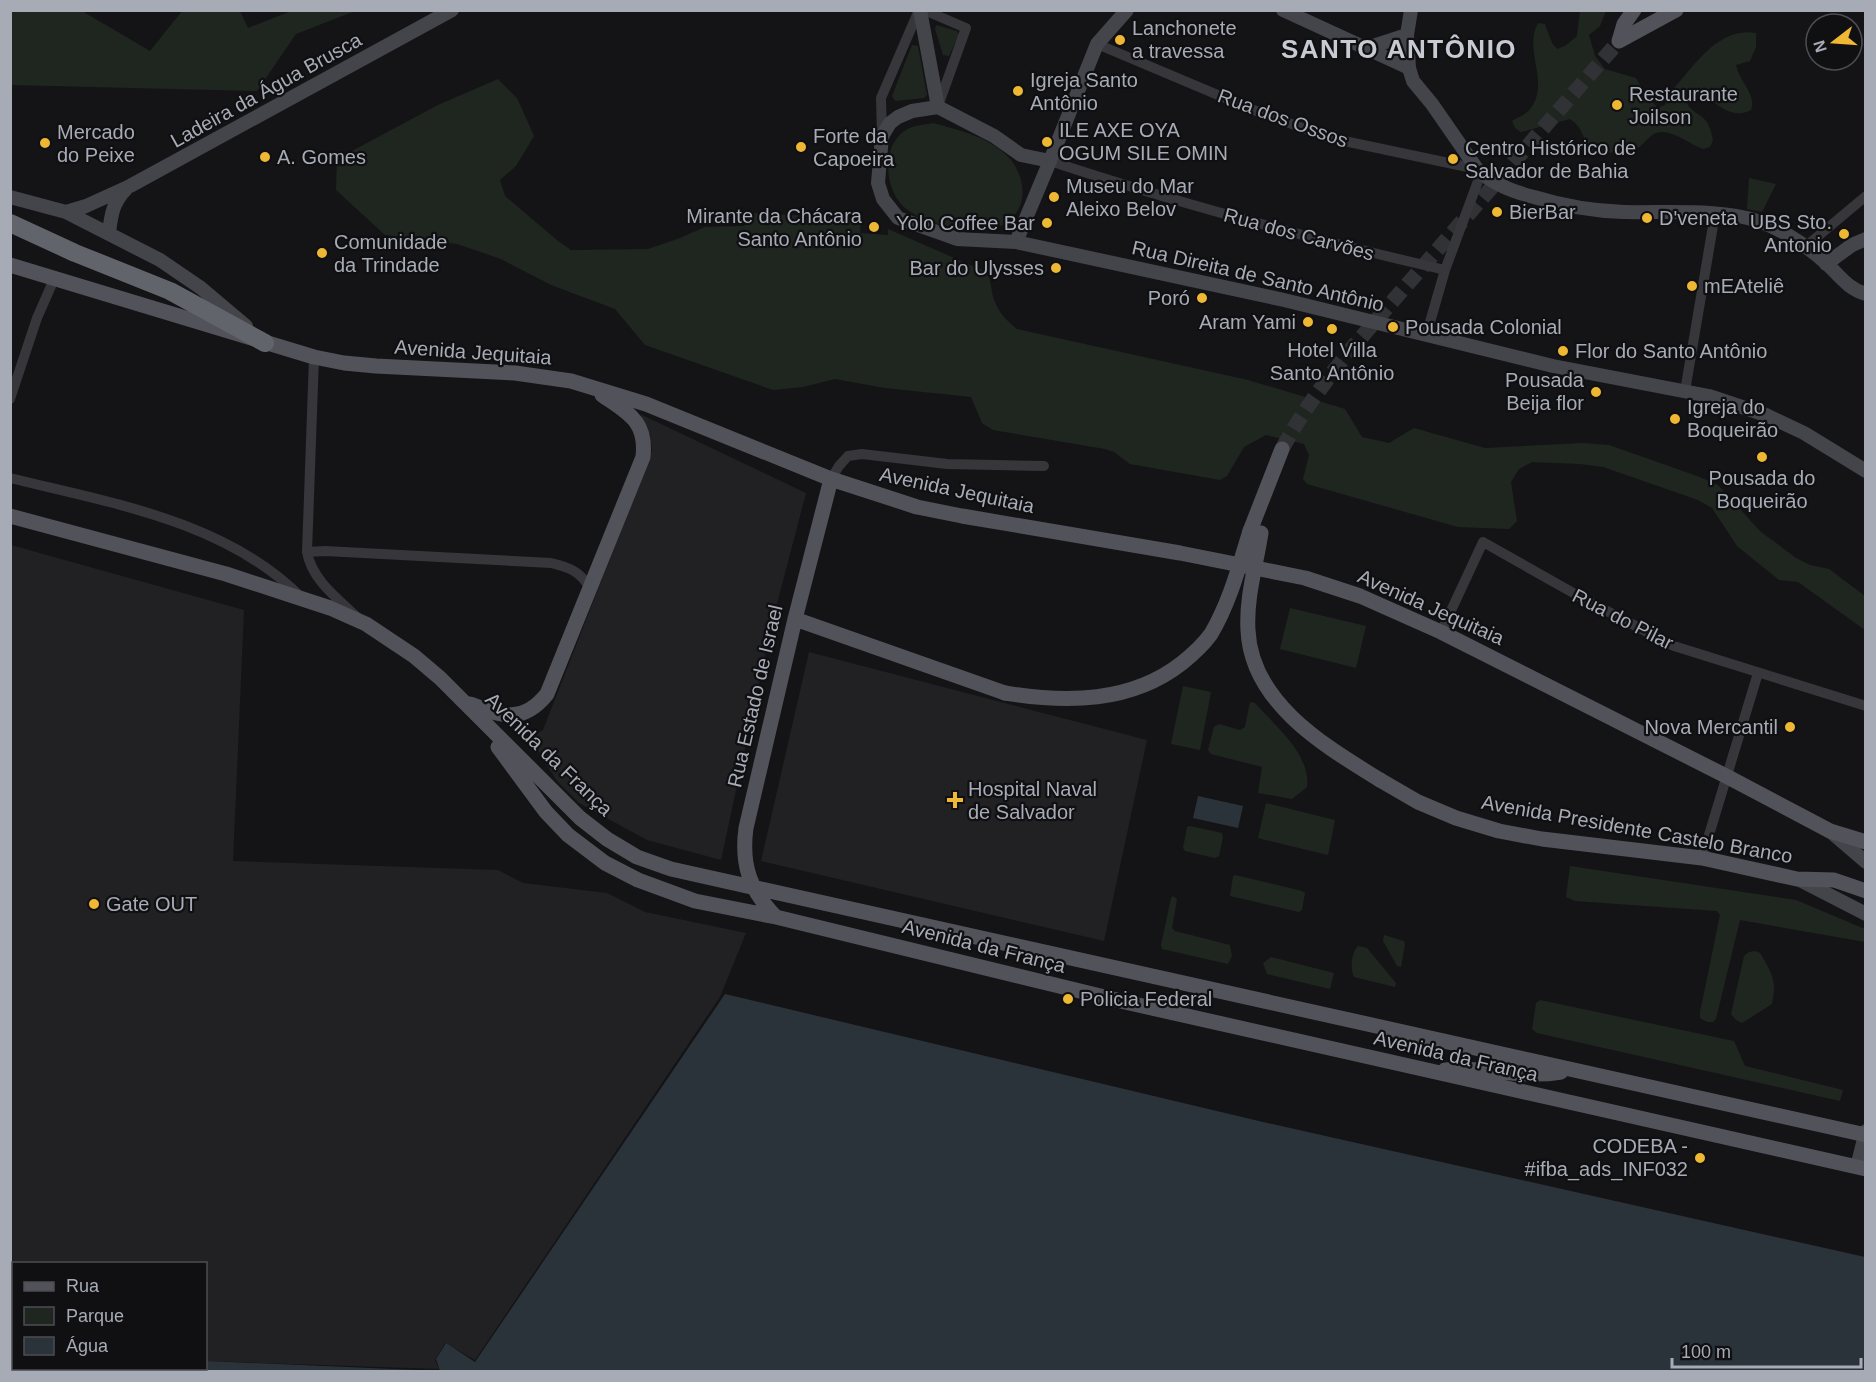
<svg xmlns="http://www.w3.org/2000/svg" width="1876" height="1382" font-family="Arial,sans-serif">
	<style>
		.built { fill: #212023 }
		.green { fill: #1f2620 }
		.water { fill: #2b333a }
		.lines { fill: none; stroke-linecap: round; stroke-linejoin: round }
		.primary-tunnel { stroke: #313236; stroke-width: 15; stroke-dasharray: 15 8; stroke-linecap: butt }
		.street { stroke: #36363b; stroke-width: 10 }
		.secondary { stroke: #44454b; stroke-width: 14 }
		.primary { stroke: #52535a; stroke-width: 15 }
		.highway { stroke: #62646c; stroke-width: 18 }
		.primary-bridge { stroke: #52535a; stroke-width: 15 }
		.poi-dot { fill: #eeb734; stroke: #100f11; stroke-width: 2 }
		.labels { text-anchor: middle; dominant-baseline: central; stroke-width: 4.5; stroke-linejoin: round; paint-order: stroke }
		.poi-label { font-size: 20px; fill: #a6abb6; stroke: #100f11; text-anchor: start }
		.street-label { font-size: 20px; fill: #a6abb6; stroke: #100f11 }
		.district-label { font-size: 26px; font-weight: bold; letter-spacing: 1.5px; fill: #c7cad2; stroke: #100f11 }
	</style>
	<rect width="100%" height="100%" fill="#141416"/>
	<!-- built -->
	<path class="built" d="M640 414 806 493 772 623 721 860 647 840 579 803 557 781 530 738 543 730 652 451 650 435Z
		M11 545 244 610 233 861 498 870 523 883 607 893 645 912 746 933 720 997 475 1360 445 1343 435 1360 439 1369 206 1361V1264H14V1354H11Z
		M809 652 1147 740 1104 941 761 861Z"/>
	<!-- green -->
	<path class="green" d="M11 10 82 11 150 51 182 11H240L248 28 291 11H355L296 34 257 91 11 85Z
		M1580 11H1606L1600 26 1589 35 1595 56 1605 69 1636 78 1647 97 1658 108 1665 105 1668 91 1675 87C1695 64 1720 26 1756 33V47L1750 61 1736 65C1739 81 1757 95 1751 110 1733 120 1717 105 1704 94L1692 97 1686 101C1690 112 1700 113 1706 121 1710 126 1712 135 1713 140L1710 147 1703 149C1690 144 1677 133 1663 132 1650 131 1646 144 1636 149 1630 151 1600 154 1593 154 1582 143 1587 131 1570 119L1521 132 1515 128 1512 121C1518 117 1527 114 1531 108 1550 82 1523 49 1538 23L1545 24 1552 43 1557 49 1565 46 1577 36Z
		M936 25 957 31 959 35 949 56 943 55 935 29Z
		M912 45 918 46 927 95 924 98 895 101 892 96Z
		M498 79 517 98 534 136 516 166 500 180 505 196 558 241 571 250 648 249 680 238 705 227 744 226 751 220 755 213 861 219 860 233 888 235V229L984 271C993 278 990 292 995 302 1000 314 1007 321 1017 329L1248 380 1345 409 1362 437 1389 443 1414 428 1485 448 1582 443 1609 445 1697 476 1718 485 1760 531 1796 558 1810 565 1829 569 1865 596V630L1798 582 1779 580 1737 546 1712 508 1698 500 1603 467 1580 464 1532 462 1519 469 1511 482 1517 521 1509 529 1458 527 1307 484 1303 479 1309 455 1304 444 1266 435 1244 447 1227 476 1220 480 1130 464 1114 452 1105 449 993 430 982 423 971 397 885 388 835 379 803 387 773 390 645 345 615 309 551 285 501 259 457 244 385 235 336 190 337 159 438 105Z
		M933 123C959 130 993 138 1011 160 1037 195 1017 233 974 230 952 228 921 222 904 207 884 189 881 145 906 130 914 125 924 125 933 123Z
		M1749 178 1776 184 1762 212 1747 209Z
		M1290 608 1366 626 1356 668 1280 649Z
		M1183 686 1211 692 1200 750 1171 744Z
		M1250 702 1255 703C1275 726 1311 754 1307 787L1292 799 1258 793 1262 767 1211 754 1208 750 1214 727 1219 724 1240 730 1245 727Z
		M1266 803 1335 820 1328 855 1258 838Z
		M1190 826 1222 833 1223 837 1219 856 1215 858 1185 851 1183 848 1187 827Z
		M1570 866 1796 900 1865 929V942L1740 920 1716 1019 1713 1022H1707L1700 1018V1012L1720 915 1717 911 1575 901 1566 897Z
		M1235 875 1302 891 1305 893 1302 910 1299 912 1230 896 1233 876Z
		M1173 896 1177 899 1172 928 1175 931 1230 945 1232 956 1228 964 1162 949 1161 945 1171 898Z
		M1384 935 1404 941 1405 944 1401 967 1397 966 1383 941Z
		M1358 946 1367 948 1396 983 1395 987 1354 977C1350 969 1351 953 1358 946Z
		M1755 951 1760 953C1772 973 1777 981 1772 1004L1742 1023 1736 1020 1731 1014 1744 956 1749 952Z
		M1271 957 1334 973 1330 989 1267 974 1263 963Z
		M1540 1000 1734 1041 1745 1066 1843 1090 1840 1101 1537 1033 1532 1029 1536 1003Z"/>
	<!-- water -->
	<path class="water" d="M1198 796 1243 806 1238 828 1193 818Z
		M725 994 1263 1122 1865 1257V1371H11V1354H13L14 1368H206V1361L440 1371 436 1359 446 1343 475 1362Z"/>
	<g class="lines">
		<!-- primary-tunnel -->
		<path class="primary-tunnel" d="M1282 449C1302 412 1326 380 1352 348L1619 41"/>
		<!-- street -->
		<path class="street" d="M924 10 966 28 938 106
			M1097 44 1251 109 1330 138 1477 169
			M882 136 881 98 919 10
			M1050 161C1180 204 1312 239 1445 270
			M1805 247 1866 196
			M1426 336 1445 270 1481 173
			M314 357 307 552C312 580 337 598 357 617
			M1685 391 1715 214
			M10 399 37 318 55 277
			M10 478C111 503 226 521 302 598
			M831 479 839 466 848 456 862 454 947 464 1044 466
			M307 552 325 551 551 563C568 567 580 571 589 587
			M1441 632 1483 542 1584 599 1674 646 1866 706
			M1702 858 1758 673"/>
		<!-- secondary -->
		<path class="secondary" d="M920 10 938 107
			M1283 10 1409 68
			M1411 10 1407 35 1409 68 1413 81 1432 104 1477 169C1492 184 1514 192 1534 197 1563 206 1594 211 1624 212 1664 213 1723 208 1761 222 1784 231 1807 246 1826 263 1839 275 1848 289 1866 294
			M1367 48 1407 35
			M1050 161 1021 155 994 136 938 107 912 111 898 117 890 123 882 136 878 183 883 199 898 218 957 239 1016 242 1284 300 1553 366 1709 396 1766 415 1804 433 1866 471
			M10 197 66 212 160 260 201 288 246 326
			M66 212 86 206 130 186 452 10
			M109 233C111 215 113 202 126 189
			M1016 242 1050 161 1097 44 1127 10
			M1826 264 1852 245 1866 239
			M1831 832 1866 862
			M1798 879 1866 914
			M1857 1167 1866 1131"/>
		<!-- primary -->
		<path class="primary" d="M1619 41 1676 10
			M1619 41 1624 24 1634 10
			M10 265 314 357 344 363 376 366 515 373 571 381 646 404 831 479 917 507 962 516 1180 553 1305 578 1360 596 1441 632 1726 776 1830 831 1866 842
			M10 516 226 574 330 608 366 624 414 656 440 678 580 818 607 839 637 857 671 869 1866 1135
			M1250 531 1282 449
			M795 619 1005 693
			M470 704C502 716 523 724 547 694L643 457C647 421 628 413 602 395
			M498 747 546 812 568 835 605 863 638 880 695 901 776 917 1125 1002 1866 1169
			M1380 780 1418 802 1456 818 1499 831 1542 839 1702 858 1797 879 1834 880 1866 891
			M776 917C750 891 741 865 746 828L795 619 831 479
			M1445 1070C1484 1066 1522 1079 1561 1072"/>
		<!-- highway -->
		<path class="highway" d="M10 223 75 253 170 291 265 343"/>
		<!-- primary-bridge -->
		<path class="primary-bridge" d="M1261 533C1256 565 1246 598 1248 630 1251 703 1325 746 1380 780
			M1005 693C1066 703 1131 703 1182 663 1192 655 1203 645 1211 634 1230 602 1239 566 1250 531"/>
	</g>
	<!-- markers -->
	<g class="poi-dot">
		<circle cx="1120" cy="40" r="6"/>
		<circle cx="1018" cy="91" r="6"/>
		<circle cx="1617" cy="105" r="6"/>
		<circle cx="1047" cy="142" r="6"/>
		<circle cx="45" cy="143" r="6"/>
		<circle cx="801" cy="147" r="6"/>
		<circle cx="265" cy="157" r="6"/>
		<circle cx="1453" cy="159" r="6"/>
		<circle cx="1054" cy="197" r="6"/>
		<circle cx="1497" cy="212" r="6"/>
		<circle cx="1647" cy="218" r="6"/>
		<circle cx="1047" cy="223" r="6"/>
		<circle cx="874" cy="227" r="6"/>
		<circle cx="1844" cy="234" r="6"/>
		<circle cx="322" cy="253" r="6"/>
		<circle cx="1056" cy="268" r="6"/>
		<circle cx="1692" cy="286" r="6"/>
		<circle cx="1202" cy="298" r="6"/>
		<circle cx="1308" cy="322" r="6"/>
		<circle cx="1393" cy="327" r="6"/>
		<circle cx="1332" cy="329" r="6"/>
		<circle cx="1563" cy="351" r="6"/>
		<circle cx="1596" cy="392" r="6"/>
		<circle cx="1675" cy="419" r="6"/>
		<circle cx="1762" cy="457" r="6"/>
		<circle cx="1790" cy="727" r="6"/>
		<path d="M952 791h6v6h6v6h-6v6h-6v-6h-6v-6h6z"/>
		<circle cx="94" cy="904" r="6"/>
		<circle cx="1068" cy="999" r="6"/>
		<circle cx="1700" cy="1158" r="6"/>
	</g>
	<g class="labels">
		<!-- poi labels -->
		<g class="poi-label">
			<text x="1132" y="28">Lanchonete<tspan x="1132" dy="23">a travessa</tspan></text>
			<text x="1030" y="80">Igreja Santo<tspan x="1030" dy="23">Antônio</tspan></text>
			<text x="1629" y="94">Restaurante<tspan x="1629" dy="23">Joilson</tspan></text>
			<text x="1059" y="130">ILE AXE OYA<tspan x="1059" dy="23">OGUM SILE OMIN</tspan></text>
			<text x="57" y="132">Mercado<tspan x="57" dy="23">do Peixe</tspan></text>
			<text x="813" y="136">Forte da<tspan x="813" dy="23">Capoeira</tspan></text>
			<text x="1465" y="148">Centro Histórico de<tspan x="1465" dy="23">Salvador de Bahia</tspan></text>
			<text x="277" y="157">A. Gomes</text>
			<text x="1066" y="186">Museu do Mar<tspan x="1066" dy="23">Aleixo Belov</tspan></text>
			<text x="1509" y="212">BierBar</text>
			<text x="862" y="216" text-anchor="end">Mirante da Chácara<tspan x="862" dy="23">Santo Antônio</tspan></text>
			<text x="1659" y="218">D'veneta</text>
			<text x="1832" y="222" text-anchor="end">UBS Sto.<tspan x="1832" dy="23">Antonio</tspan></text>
			<text x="1035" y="223" text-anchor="end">Yolo Coffee Bar</text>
			<text x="334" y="242">Comunidade<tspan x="334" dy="23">da Trindade</tspan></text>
			<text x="1044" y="268" text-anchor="end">Bar do Ulysses</text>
			<text x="1704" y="286">mEAteliê</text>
			<text x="1190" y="298" text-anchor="end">Poró</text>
			<text x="1296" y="322" text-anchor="end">Aram Yami</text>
			<text x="1405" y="327">Pousada Colonial</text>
			<text x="1332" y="350" text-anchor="middle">Hotel Villa<tspan x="1332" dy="23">Santo Antônio</tspan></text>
			<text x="1575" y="351">Flor do Santo Antônio</text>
			<text x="1584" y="380" text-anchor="end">Pousada<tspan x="1584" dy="23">Beija flor</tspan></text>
			<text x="1687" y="407">Igreja do<tspan x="1687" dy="23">Boqueirão</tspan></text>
			<text x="1762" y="478" text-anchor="middle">Pousada do<tspan x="1762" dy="23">Boqueirão</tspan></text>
			<text x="1778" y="727" text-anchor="end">Nova Mercantil</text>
			<text x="968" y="789">Hospital Naval<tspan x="968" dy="23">de Salvador</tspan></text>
			<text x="106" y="904">Gate OUT</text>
			<text x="1080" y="999">Policia Federal</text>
			<text x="1688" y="1146" text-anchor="end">CODEBA -<tspan x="1688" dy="23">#ifba_ads_INF032</tspan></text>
		</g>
		<!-- street labels -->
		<g class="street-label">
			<text transform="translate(266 90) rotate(-29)">Ladeira da Água Brusca</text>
			<text transform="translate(1283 118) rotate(20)">Rua dos Ossos</text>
			<text transform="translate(1299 234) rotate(15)">Rua dos Carvões</text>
			<text transform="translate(1258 276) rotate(13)">Rua Direita de Santo Antônio</text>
			<text transform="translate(473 352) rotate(4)">Avenida Jequitaia</text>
			<text transform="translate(957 490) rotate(12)">Avenida Jequitaia</text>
			<text transform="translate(1431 607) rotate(24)">Avenida Jequitaia</text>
			<text transform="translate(1623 619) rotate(27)">Rua do Pilar</text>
			<text transform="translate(755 696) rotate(-77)">Rua Estado de Israel</text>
			<text transform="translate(549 754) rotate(44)">Avenida da França</text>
			<text transform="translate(1637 829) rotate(10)">Avenida Presidente Castelo Branco</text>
			<text transform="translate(984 946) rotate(14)">Avenida da França</text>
			<text transform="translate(1456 1056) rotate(13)">Avenida da França</text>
		</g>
		<!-- district labels -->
		<g class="district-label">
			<text x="1399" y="49">SANTO ANTÔNIO</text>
		</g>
	</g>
	<!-- border -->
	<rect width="1876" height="1382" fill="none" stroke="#a6abb6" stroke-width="24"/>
	<!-- legend -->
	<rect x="12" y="1262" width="195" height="108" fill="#100f11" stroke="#4c4d53" stroke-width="1.5"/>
	<rect x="24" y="1282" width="30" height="9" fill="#52535a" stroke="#4c4d53" stroke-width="1.5"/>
	<text x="66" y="1292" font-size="18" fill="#a6abb6">Rua</text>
	<rect x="24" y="1307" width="30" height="18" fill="#1f2620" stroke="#4c4d53" stroke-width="1.5"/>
	<text x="66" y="1322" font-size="18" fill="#a6abb6">Parque</text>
	<rect x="24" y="1337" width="30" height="18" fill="#2b333a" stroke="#4c4d53" stroke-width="1.5"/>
	<text x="66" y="1352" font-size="18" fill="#a6abb6">Água</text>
	<!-- north arrow -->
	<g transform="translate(1834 42) rotate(253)"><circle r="28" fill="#100f11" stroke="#4c4d53" stroke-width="1.5"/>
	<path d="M0-4.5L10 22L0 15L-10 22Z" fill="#eeb734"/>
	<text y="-9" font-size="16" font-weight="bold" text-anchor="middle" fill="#a6abb6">N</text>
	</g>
	<!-- scale -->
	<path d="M1672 1358v9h189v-9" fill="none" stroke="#a6abb6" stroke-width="3"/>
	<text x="1681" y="1358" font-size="18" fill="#a6abb6" stroke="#100f11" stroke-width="4.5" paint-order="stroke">100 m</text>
</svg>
